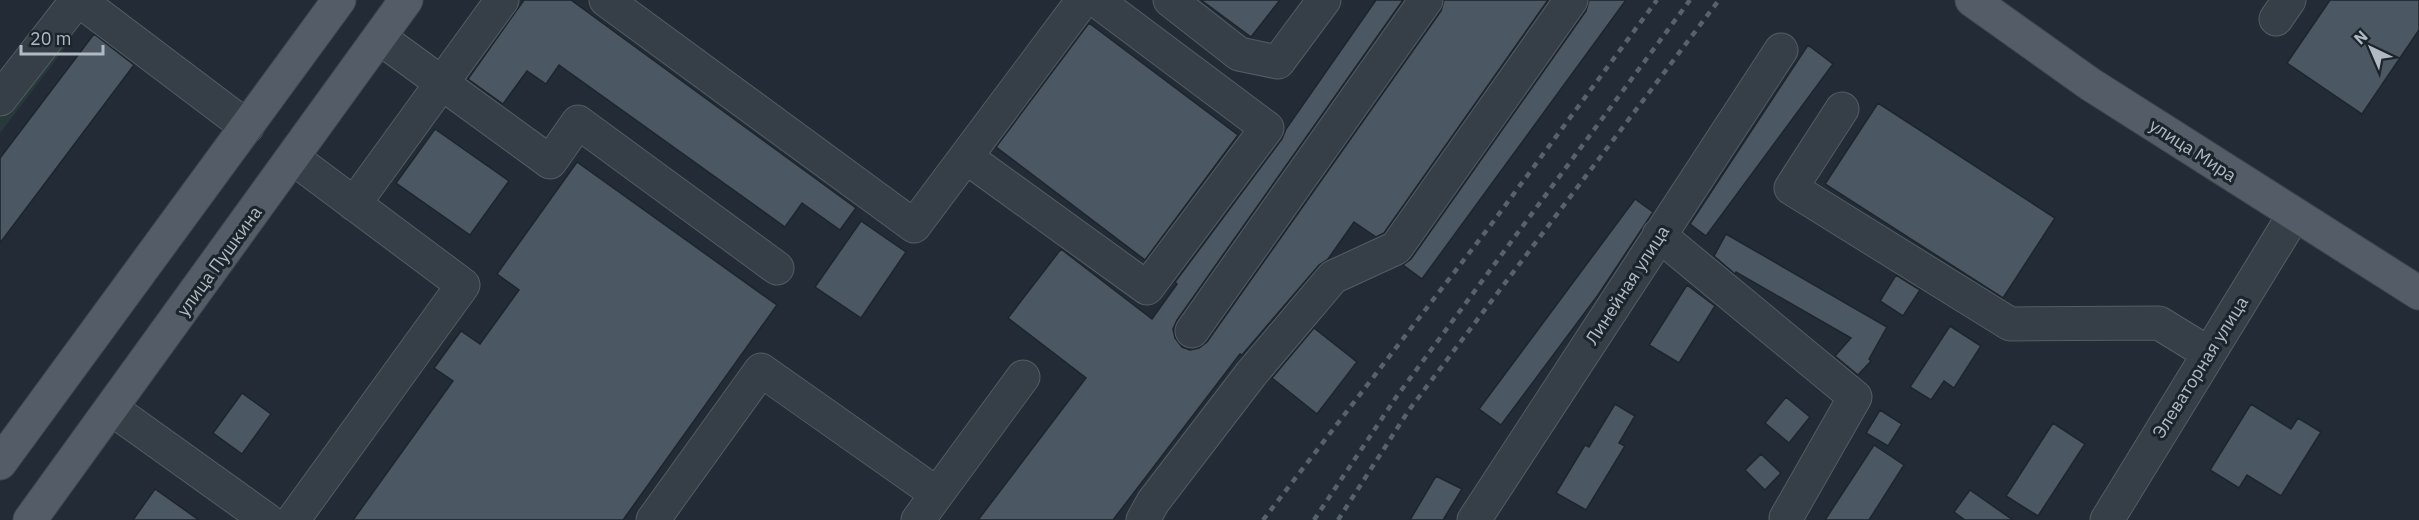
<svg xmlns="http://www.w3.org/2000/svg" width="2419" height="520" font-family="'IBM Plex Sans',sans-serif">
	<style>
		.green { fill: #273a39 }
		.building { fill: #4b5762; stroke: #1d252d; stroke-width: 1.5 }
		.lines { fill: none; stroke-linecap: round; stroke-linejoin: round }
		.minor-casing { stroke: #545c64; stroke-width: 35 }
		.major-casing { stroke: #3f4750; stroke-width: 35 }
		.minor { stroke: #363e47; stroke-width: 33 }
		.major { stroke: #545d67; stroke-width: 33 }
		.rail { stroke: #58626d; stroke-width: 4.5; stroke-dasharray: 6 6; stroke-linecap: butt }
		.labels { text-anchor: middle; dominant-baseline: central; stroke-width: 6; stroke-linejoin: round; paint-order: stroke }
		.street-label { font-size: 18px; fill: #b1b9c3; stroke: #1b232b }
	</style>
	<rect width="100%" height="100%" fill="#232c36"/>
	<!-- green -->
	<path class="green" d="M59 39 67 45 0 133V117Z"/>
	<!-- building -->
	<path class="building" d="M524 0H571L856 208 840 230 802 203 785 227 559 65 546 84 527 71 503 104 468 79Z
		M1201 0H1280L1251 37Z
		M1376 0H1403L1177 320 1173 329 1175 338 1182 347 1190 350 1199 348 1207 342 1441 11 1444 0H1548L1384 233 1376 237 1354 222 1328 259 1319 265 1242 355 1240 354 1113 520H978L1086 378 1008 318 1061 249 1152 319 1177 284 1175 282 1282 139 1286 129Z
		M1589 0H1626L1422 279 1403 265 1411 259 1586 11Z
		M2330 0H2419V30L2362 114 2287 63Z
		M1089 23 1238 135 1145 260 996 147Z
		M94 34 134 65 0 243V158Z
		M1808 45 1833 64 1706 236 1690 224Z
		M1878 103 2055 218 2003 298 1825 184Z
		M435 129 509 181 470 235 396 183Z
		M577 162 777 305 623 520H353L453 381 434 368 461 331 480 344 519 290 497 274Z
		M1635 199 1653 212 1598 295 1501 425 1479 409Z
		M861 221 906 252 861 318 815 287Z
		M1726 234 1887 327 1869 359 1871 361 1858 375 1835 356 1851 338 1736 272 1735 274 1714 256Z
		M1896 275 1920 290 1903 316 1880 301Z
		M1687 285 1715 306 1679 363 1649 345Z
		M1950 326 1981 346 1954 388 1944 381 1931 400 1910 387Z
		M1314 328 1357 362 1317 414 1272 378Z
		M242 393 271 414 242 454 213 433Z
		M1786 397 1810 417 1789 443 1765 423Z
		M1615 404 1635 416 1619 443 1625 446 1586 510 1556 493 1585 445 1589 447Z
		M2251 404 2291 429 2298 418 2321 432 2281 496 2247 475 2239 488 2210 470Z
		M1880 410 1902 424 1888 446 1866 433Z
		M2053 423 2085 444 2038 516 2006 496Z
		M1874 445 1904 465 1869 520H1825Z
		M1761 454 1781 473 1765 490 1745 470Z
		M1436 476 1462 489 1443 520H1410Z
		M155 489 199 520H133Z
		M1970 490 2013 520H1965L1954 512Z"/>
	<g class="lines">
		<!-- minor casing -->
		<g class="minor-casing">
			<path id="minor" d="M79 0 247 127
				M606 0 914 226 1083 0
				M1170 0 1239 54 1278 62 1324 0
				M2276 19 2289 0
				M380 38 550 162 578 122 777 268
				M0 99 77 0
				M1842 109 1791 188 2010 324 2159 323 2208 353
				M966 157 1147 288 1267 128 1096 0
				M293 158 463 285 293 520
				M354 204 502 0
				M1659 235 1855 397 1786 518
				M1192 331 1426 0
				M112 409 267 520
				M653 520 761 370 937 494 1023 377
				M918 520 937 494
				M1143 520 1153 502 1251 374 1333 277 1396 248 1571 0
				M1474 520 1781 50
				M2107 520 2294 215"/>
		</g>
		<!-- major casing -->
		<g class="major-casing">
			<path id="major" d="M1972 0 2090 84 2419 293
				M0 463 339 0
				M30 520 406 0"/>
		</g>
		<!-- minor -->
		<use href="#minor" class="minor"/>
		<!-- major -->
		<use href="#major" class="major"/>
		<!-- rail -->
		<path class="rail" d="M1263 520 1493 222 1657 0
			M1314 520 1397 396 1690 0
			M1338 520 1409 410 1719 0"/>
	</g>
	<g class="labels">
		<!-- street labels -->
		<g class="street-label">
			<text transform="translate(2193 150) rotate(33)">улица Мира</text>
			<text transform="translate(219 261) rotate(-54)">улица Пушкина</text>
			<text transform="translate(1627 285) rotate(-57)">Линейная улица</text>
			<text transform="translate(2200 367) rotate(-58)">Элеваторная улица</text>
		</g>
	</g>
	<!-- north arrow -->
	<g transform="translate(2371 48) rotate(316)" stroke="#1b232b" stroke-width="4.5" paint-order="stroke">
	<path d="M0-4.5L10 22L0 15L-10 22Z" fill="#b1b9c3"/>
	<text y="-9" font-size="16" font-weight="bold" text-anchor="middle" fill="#b1b9c3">N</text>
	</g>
	<!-- scale -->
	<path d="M21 45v9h82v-9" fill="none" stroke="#b1b9c3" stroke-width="3"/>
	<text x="30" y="45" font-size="18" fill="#b1b9c3" stroke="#1b232b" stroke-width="4.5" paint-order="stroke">20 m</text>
</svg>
